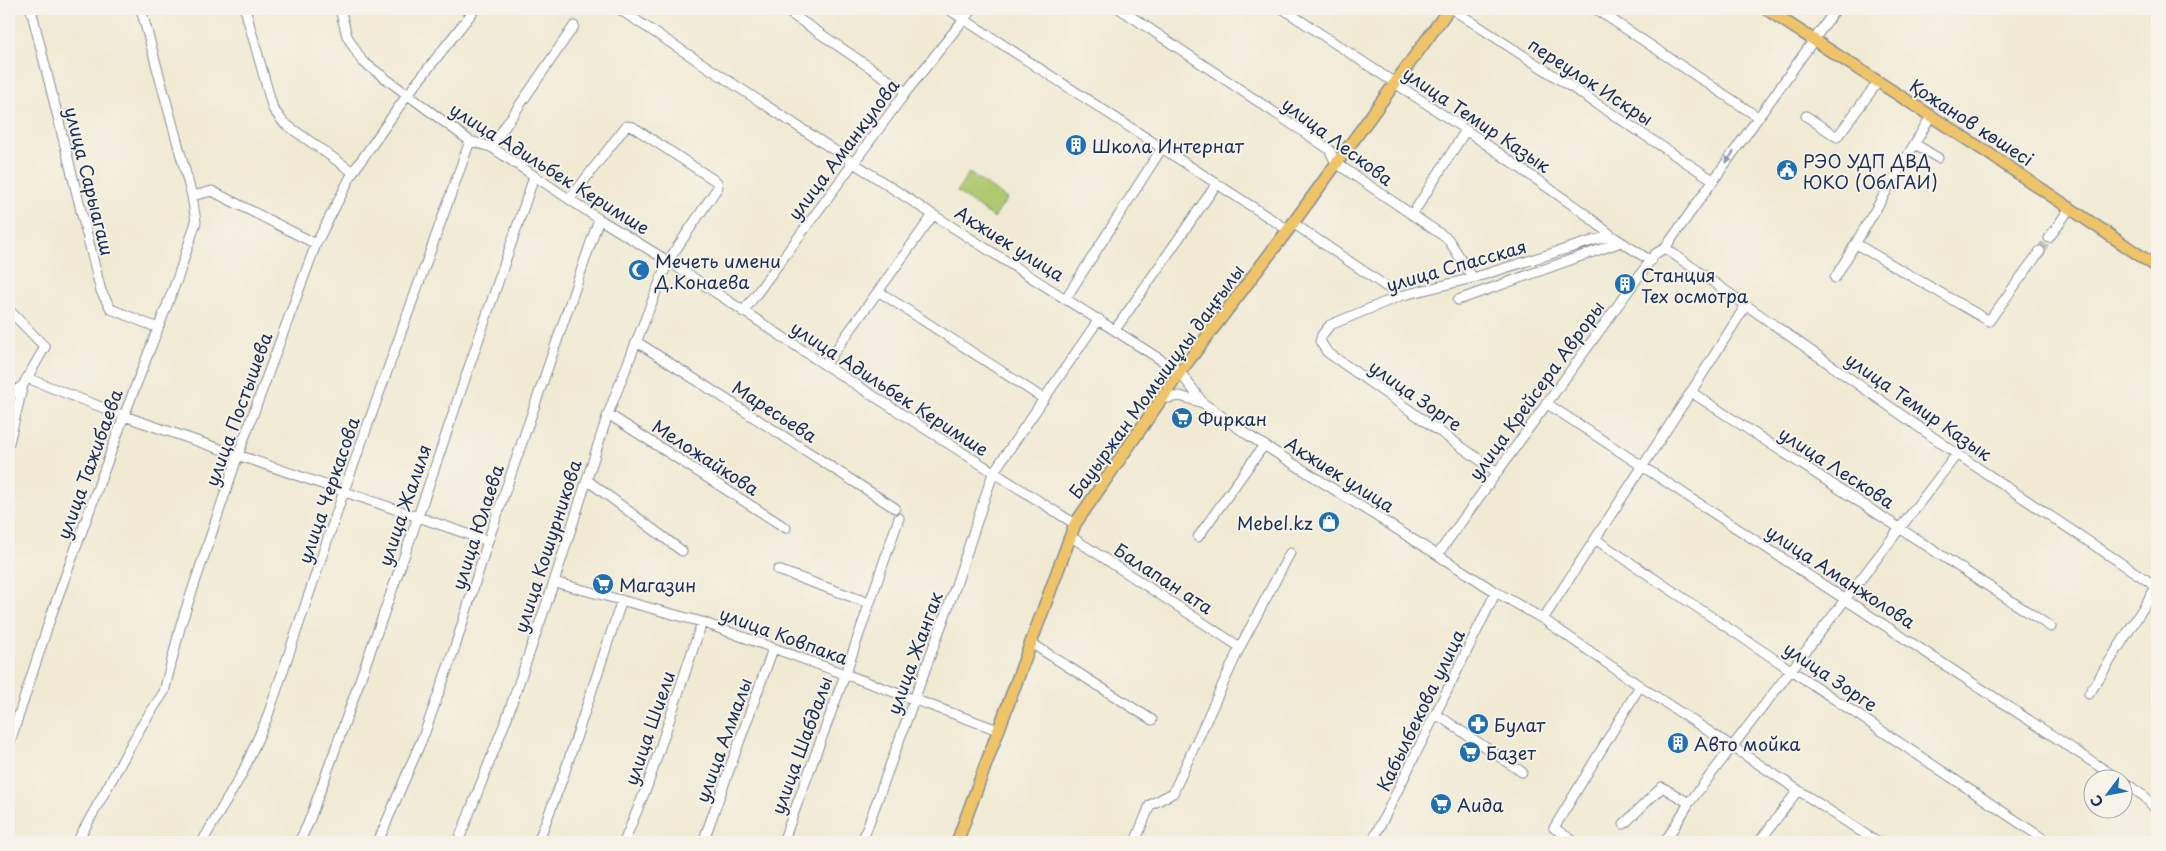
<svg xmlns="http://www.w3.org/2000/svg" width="2166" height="851" font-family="'Playpen Sans',sans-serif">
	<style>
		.green { fill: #aec96f; stroke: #647c66 }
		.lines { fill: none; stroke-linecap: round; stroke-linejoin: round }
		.minor-tunnel { stroke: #c5c5bc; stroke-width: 9; stroke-dasharray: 9 4.5; stroke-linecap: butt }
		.minor-casing { stroke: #868c98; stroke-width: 11 }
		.major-casing { stroke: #868c98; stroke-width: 14 }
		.minor { stroke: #fff; stroke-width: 9 }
		.major { stroke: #efc469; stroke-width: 11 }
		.oneway { fill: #8d97ae }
		.labels { text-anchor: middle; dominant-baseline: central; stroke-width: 4; stroke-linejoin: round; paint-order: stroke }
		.street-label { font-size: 18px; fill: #1b2f5e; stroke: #f7f3e8 }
		.poi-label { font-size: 18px; fill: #1b2f5e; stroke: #f7f3e8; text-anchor: start }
	</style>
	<rect width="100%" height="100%" fill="#f7f3e8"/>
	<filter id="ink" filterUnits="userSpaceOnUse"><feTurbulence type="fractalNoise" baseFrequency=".02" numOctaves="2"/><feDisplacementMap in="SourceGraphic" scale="10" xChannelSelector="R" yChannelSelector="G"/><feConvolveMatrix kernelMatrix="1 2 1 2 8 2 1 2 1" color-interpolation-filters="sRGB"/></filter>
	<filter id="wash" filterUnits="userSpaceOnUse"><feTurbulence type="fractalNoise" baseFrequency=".0096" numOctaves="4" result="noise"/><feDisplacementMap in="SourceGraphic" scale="20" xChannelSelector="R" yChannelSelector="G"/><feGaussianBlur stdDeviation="1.12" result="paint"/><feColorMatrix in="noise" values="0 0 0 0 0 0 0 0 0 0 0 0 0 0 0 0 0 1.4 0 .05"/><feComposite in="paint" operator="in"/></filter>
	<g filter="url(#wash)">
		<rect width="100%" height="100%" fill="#f0ead3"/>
		<!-- green -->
		<path class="green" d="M969 173 1007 199 994 218 957 192Z"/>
	</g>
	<g filter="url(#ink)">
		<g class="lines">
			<!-- minor-tunnel -->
			<path class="minor-tunnel" d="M2040 251 2049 238"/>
			<!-- minor casing -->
			<g class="minor-casing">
				<path id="minor" d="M31 9 101 291 111 309 158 328
					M245 9 273 109 284 123 353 172
					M340 9 347 36 362 61 470 141 491 147 599 219 668 261 825 365 1075 524
					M619 9 921 207 1180 372 1203 403 1248 435 1496 592 1543 619 1640 686 1877 842
					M784 9 906 92
					M948 9 1288 230
					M1120 9 1329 149 1336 163 1448 239 1473 278
					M1283 9 1466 130 1584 213 1612 236 1651 261
					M1452 9 1713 180
					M1596 9 1758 117
					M1806 116 1837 137 1878 82
					M1915 144 1938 158
					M491 147 574 26
					M192 196 212 191 316 244
					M1412 215 1466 130
					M1293 223 1400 296
					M2049 238 2070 208
					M1856 244 1989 321 2040 251
					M1665 248 1957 454 2157 587
					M1835 278 1931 116
					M878 291 1044 399
					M1066 298 1162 148
					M1458 300 1621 242
					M1746 305 1691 392 2051 627
					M9 310 45 347 23 385 9 443
					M743 312 906 92 972 9
					M1115 330 1216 185
					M637 342 895 508
					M825 365 933 215
					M27 378 124 416 488 541
					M9 396 23 385
					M1161 399 1180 396 1203 403
					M1546 403 2117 778
					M608 414 786 528
					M1497 472 1327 352 1320 341 1322 335 1330 325 1400 296 1473 278 1595 240 1612 236
					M587 480 682 551
					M1070 536 1240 647
					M1198 537 1264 445
					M1595 539 2048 842
					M1438 554 1655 254 1665 248 1836 9
					M778 570 869 603
					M554 582 702 622 998 730
					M1543 619 1691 392
					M1031 643 1152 720
					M2089 694 2157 586
					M1436 714 1522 772
					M9 745 52 613 124 416 178 277 196 222 192 196 141 9
					M2124 782 2145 797 2157 811
					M1624 824 1662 787 1689 803
					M77 842 142 725 164 692 181 624 238 455 316 244 353 172 408 94 475 9
					M202 842 242 774 267 718 344 491 470 141
					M299 842 308 824 330 764 411 537 534 177
					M378 842 425 732 455 647 488 541 599 219
					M458 842 506 720 554 582 608 414 668 261 718 187 717 182 633 127 626 126 570 199
					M538 842 562 780 622 600
					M624 842 648 784 702 622
					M703 842 773 649
					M783 842 845 675 899 518
					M862 842 955 588 993 473 1099 319
					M1135 842 1150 805 1173 793 1240 647 1290 553
					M1372 842 1496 592
					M1575 842 1554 828 1640 686
					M1665 842 1689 803 1957 454
					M1759 842 1798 790"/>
			</g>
			<!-- major casing -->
			<g class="major-casing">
				<path id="major" d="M1766 9 1988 153 2157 267
					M957 842 1075 524 1180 372 1288 230 1449 9"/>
			</g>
			<!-- minor -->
			<use href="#minor" class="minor"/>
			<!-- major -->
			<use href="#major" class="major"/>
		</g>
		<!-- one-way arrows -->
		<defs><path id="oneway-solid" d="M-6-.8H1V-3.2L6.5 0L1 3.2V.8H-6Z" transform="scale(1.25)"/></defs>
		<use class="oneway" href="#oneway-solid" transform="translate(1730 157) rotate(125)"/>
	</g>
	<!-- icons -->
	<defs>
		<g id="building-disc" transform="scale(1.125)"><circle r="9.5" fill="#1f6fb2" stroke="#f7f3e8"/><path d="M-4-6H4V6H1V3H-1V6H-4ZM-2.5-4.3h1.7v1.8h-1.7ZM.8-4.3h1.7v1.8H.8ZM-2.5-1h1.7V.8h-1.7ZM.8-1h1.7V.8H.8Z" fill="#fff"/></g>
		<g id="civic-disc" transform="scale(1.125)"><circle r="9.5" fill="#1f6fb2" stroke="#f7f3e8"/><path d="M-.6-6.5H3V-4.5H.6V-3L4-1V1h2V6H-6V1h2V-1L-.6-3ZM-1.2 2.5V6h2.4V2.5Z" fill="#fff"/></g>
		<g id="mosque-disc" transform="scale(1.125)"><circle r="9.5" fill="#1f6fb2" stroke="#f7f3e8"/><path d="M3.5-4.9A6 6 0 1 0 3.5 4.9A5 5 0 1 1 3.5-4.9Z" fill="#fff"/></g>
		<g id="supermarket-disc" transform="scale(1.125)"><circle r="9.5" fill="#1f6fb2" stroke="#f7f3e8"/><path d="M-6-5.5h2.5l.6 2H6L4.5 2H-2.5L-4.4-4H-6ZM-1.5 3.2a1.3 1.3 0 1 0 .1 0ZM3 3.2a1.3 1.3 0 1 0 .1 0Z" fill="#fff"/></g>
		<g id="shop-disc" transform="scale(1.125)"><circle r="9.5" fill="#1f6fb2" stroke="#f7f3e8"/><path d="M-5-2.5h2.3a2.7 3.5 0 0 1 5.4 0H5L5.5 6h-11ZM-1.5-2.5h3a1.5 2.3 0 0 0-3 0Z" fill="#fff"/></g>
		<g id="pharmacy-disc" transform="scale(1.125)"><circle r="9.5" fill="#1f6fb2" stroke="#f7f3e8"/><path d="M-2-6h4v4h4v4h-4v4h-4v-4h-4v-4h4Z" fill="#fff"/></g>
	</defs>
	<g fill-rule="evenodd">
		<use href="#building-disc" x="1076" y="145"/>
		<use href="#civic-disc" x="1787" y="170"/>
		<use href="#mosque-disc" x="639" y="270"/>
		<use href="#building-disc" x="1625" y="284"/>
		<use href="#supermarket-disc" x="1182" y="418"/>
		<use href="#shop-disc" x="1329" y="522"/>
		<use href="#supermarket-disc" x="603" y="584"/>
		<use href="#pharmacy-disc" x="1478" y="724"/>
		<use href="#building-disc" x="1678" y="743"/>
		<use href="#supermarket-disc" x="1470" y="752"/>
		<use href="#supermarket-disc" x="1441" y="804"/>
	</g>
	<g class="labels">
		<!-- street labels -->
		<g class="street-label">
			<text transform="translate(1591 81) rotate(33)">переулок Искры</text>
			<text transform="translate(1477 119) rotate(34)">улица Темир Казык</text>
			<text transform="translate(1972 122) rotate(33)">Қожанов көшесі</text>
			<text transform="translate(1338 141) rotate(37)">улица Лескова</text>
			<text transform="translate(843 149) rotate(-53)">улица Аманкулова</text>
			<text transform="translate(550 168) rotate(32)">улица Адильбек Керимше</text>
			<text transform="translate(90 181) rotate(76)">улица Сарыагаш</text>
			<text transform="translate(1010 243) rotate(32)">Акжиек улица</text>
			<text transform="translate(1456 265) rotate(-16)">улица Спасская</text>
			<text transform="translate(1156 381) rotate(-54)">Бауыржан Момышұлы даңғылы</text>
			<text transform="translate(890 388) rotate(33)">улица Адильбек Керимше</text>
			<text transform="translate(1536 390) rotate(-54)">улица Крейсера Авроры</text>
			<text transform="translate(1416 395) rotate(35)">улица Зорге</text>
			<text transform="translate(1919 406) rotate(35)">улица Темир Казык</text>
			<text transform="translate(238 409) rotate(-70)">улица Постышева</text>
			<text transform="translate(775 411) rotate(33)">Маресьева</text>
			<text transform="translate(706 457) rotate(33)">Меложайкова</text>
			<text transform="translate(89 464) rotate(-70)">улица Тажибаева</text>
			<text transform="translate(1837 467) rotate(33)">улица Лескова</text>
			<text transform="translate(1340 474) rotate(32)">Акжиек улица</text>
			<text transform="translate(328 490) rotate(-71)">улица Черкасова</text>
			<text transform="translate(404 505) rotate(-71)">улица Жалиля</text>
			<text transform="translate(477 527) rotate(-72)">улица Юлаева</text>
			<text transform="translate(547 546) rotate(-72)">улица Кошурникова</text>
			<text transform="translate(1841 576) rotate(33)">улица Аманжолова</text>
			<text transform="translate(1164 578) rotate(33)">Балапан ата</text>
			<text transform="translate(784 635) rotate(20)">улица Ковпака</text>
			<text transform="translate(914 653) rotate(-70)">улица Жангак</text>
			<text transform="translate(1831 676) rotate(34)">улица Зорге</text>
			<text transform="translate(1420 710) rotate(-64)">Кабылбекова улица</text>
			<text transform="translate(649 728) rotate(-71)">улица Шиели</text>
			<text transform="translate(723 740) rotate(-70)">улица Алмалы</text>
			<text transform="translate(801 745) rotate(-70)">улица Шабдалы</text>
		</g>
		<!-- poi labels -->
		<g class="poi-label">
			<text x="1092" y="145">Школа Интернат</text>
			<text x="1803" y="160">РЭО УДП ДВД<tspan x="1803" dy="21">ЮКО (ОблГАИ)</tspan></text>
			<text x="655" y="260">Мечеть имени<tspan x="655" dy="21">Д.Конаева</tspan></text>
			<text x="1641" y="274">Станция<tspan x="1641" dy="21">Тех осмотра</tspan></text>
			<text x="1198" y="418">Фиркан</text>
			<text x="1313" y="522" text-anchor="end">Mebel.kz</text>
			<text x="619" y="584">Магазин</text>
			<text x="1494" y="724">Булат</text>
			<text x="1694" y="743">Авто мойка</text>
			<text x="1486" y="752">Базет</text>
			<text x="1457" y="804">Аида</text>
		</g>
	</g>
	<!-- margin -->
	<rect width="2166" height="851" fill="none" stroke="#f7f3e8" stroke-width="30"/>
	<!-- north arrow -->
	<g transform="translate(2108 794) rotate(238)"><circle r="24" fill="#f7f3e8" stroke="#9fa5b1"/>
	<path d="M0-4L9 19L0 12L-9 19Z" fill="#1f6fb2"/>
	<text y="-8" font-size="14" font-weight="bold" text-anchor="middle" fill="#1b2f5e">С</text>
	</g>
</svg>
